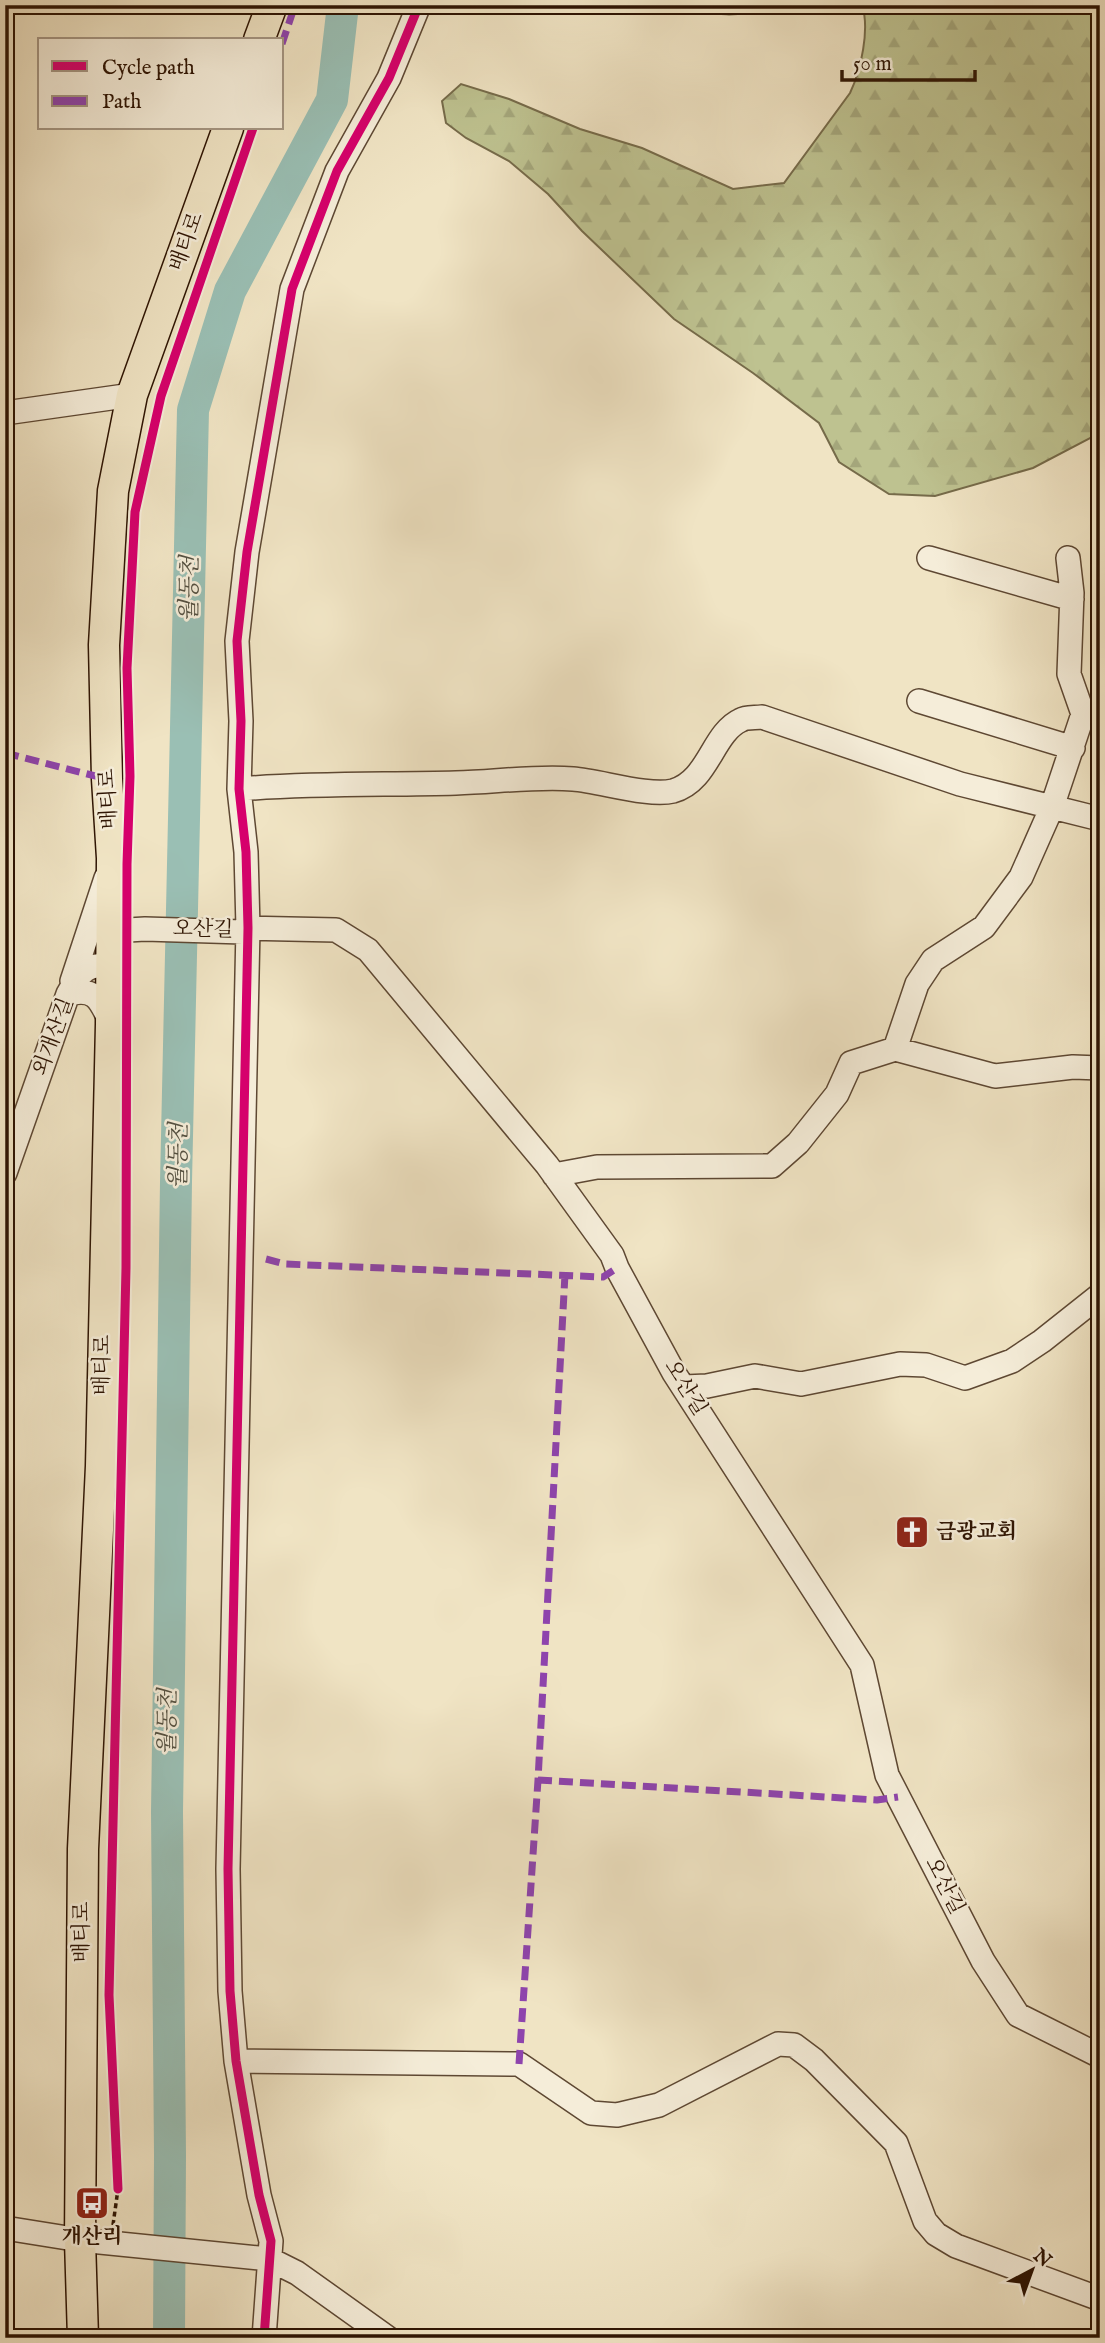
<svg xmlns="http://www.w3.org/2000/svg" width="1105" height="2343" font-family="'IM FELL English','Noto Serif KR',serif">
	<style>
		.forest { fill: url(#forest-firs); stroke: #766b4a; stroke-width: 2 }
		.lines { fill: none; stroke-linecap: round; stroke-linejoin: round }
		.river { stroke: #9abfb4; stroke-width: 32 }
		.minor-casing { stroke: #5e4833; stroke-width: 26 }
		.major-casing { stroke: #2e1403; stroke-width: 33 }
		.path { stroke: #2e1403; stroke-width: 3.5; stroke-dasharray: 5 3.5; stroke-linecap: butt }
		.minor { stroke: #f5edd9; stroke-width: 23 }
		.major { stroke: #f0e4c4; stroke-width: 30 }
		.quiet { stroke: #8e44ad; stroke-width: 7; stroke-dasharray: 14 7; stroke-linecap: butt }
		.cycleway-casing { stroke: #f5edd9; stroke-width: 13 }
		.cycleway { stroke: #d6006c; stroke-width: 9 }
		.labels { text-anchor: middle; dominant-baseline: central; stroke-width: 5; stroke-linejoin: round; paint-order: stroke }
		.street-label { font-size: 21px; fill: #2e1403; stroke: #f5edd9 }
		.poi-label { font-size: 21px; font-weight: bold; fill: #2e1403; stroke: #f5edd9; text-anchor: start }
		.water-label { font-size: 23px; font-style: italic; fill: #545041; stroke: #f5edd9 }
	</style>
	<defs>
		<pattern id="forest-firs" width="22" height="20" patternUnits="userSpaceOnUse" patternTransform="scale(1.75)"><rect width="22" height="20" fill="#bec290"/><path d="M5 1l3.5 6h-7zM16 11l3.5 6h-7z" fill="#a4a67b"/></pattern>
	</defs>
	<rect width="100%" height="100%" fill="#f0e4c4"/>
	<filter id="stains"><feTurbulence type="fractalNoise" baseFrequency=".00286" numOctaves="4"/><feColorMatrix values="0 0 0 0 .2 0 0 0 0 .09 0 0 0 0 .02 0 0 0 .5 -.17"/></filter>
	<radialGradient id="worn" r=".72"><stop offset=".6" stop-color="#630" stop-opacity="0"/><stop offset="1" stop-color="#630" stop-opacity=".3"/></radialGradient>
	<!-- forest -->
	<path class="forest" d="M680 5H772C741 19 712 16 680 5Z
		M862 5H1100V433L1033 468 935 496 889 494 839 462 819 423 753 373 674 319 582 231 548 194 509 161 466 138 446 123 442 101 461 84 509 99 580 129 642 148 733 189 784 183 850 93C861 70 870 29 862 5Z"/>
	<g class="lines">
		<!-- river -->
		<path class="river" d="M169 2338 170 2155 167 1812 176 1182 193 410 230 291 332 100 343 5"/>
		<!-- minor casing -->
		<g class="minor-casing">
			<path id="minor" d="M5 413 132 395
				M929 558 1072 599
				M919 701 1073 748
				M239 789C312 783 384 785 456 783 495 782 534 776 573 779 600 781 649 797 673 791 709 781 712 733 741 720 746 717 755 718 762 717L960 784 1100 819
				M111 931 145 929 243 932 248 928 336 930 368 950 547 1165 612 1255 617 1268 674 1373 862 1665 887 1775 983 1961 1018 2015 1100 2056
				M72 981 106 878
				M68 994C96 987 100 1000 111 1023
				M895 1049 917 984 933 960 984 927 1021 877 1052 807 1083 714 1069 674 1072 593 1068 558
				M5 1173 68 994C81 972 84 964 111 965
				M554 1175 597 1167 772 1166 798 1143 837 1094 851 1063 895 1049 995 1076 1073 1067 1100 1068
				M684 1387 707 1386 755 1376 801 1384 900 1364 926 1365 965 1378 1012 1361 1042 1341 1100 1295
				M236 2061 519 2064 591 2113 617 2115 659 2105 778 2044 794 2045 814 2060 896 2143 925 2221 936 2234 956 2246 1100 2299
				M5 2228 80 2240 269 2259 297 2273 388 2338
				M264 2338 271 2241 259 2195 236 2061 230 1991 228 1869 248 928 246 852 239 789 241 721 237 641 247 552 292 289 337 171 389 78 419 5"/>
		</g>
		<!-- major casing -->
		<g class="major-casing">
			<path id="major" d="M259 40 272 5
				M83 2338 80 2240 83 1849 101 1466 111 1024 112 858 107 779 104 645 113 491 132 395 228 128"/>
		</g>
		<!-- path -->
		<path class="path" d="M113 2225 118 2189"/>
		<!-- minor -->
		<use href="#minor" class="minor"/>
		<!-- major -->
		<use href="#major" class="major"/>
		<!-- quiet -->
		<path class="quiet" d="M282 44 295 5
			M5 753 107 779
			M266 1259 285 1264 603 1277 617 1268
			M538 1780 877 1800 898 1797
			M519 2064 538 1780 565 1274"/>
		<!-- cycleway casing -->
		<g class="cycleway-casing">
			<path id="cycleway" d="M118 2189 109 1995 126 1268 127 864 130 776 127 668 135 512 161 396 253 128
				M264 2338 271 2241 259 2195 236 2061 230 1991 228 1869 248 928 246 852 239 789 241 721 237 641 247 552 292 289 337 171 389 78 419 5"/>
		</g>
		<!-- cycleway -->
		<use href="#cycleway" class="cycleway"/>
	</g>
	<!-- icons -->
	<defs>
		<g id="church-square" transform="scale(1.75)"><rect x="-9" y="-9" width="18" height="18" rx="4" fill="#8f2418" stroke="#f5edd9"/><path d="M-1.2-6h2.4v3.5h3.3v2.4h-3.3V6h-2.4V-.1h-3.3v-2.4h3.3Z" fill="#fff"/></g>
		<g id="bus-square" transform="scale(1.75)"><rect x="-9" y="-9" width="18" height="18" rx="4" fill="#8f2418" stroke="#f5edd9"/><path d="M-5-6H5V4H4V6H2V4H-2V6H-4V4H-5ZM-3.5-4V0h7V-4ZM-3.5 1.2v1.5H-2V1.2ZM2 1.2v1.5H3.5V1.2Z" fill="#fff"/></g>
	</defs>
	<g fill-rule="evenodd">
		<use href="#church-square" x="912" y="1532"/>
		<use href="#bus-square" x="92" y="2203"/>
	</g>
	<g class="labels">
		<!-- street labels -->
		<g class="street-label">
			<text transform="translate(187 242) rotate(-70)">배티로</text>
			<text transform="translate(109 799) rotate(-93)">배티로</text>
			<text transform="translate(203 930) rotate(1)">오산길</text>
			<text transform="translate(54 1037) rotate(-70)">외개산길</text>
			<text transform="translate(103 1365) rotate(-89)">배티로</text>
			<text transform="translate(685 1388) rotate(58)">오산길</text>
			<text transform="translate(944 1886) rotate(63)">오산길</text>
			<text transform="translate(82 1932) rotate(-90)">배티로</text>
		</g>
		<!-- poi labels -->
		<g class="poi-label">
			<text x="936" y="1532">금광교회</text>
			<text x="92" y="2237" text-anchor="middle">개산리</text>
		</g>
		<!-- water labels -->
		<g class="water-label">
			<text transform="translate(190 589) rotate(-89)">월동천</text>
			<text transform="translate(179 1156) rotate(-89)">월동천</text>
			<text transform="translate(168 1722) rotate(-89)">월동천</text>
		</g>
	</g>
	<!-- margin -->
	<rect width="1105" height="2343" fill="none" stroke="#f0e4c4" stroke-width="28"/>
	<rect x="7" y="7" width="1091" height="2329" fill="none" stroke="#2e1403" stroke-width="3.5"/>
	<rect x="14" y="14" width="1077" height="2315" fill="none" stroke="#2e1403" stroke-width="2"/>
	<!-- legend -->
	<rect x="38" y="38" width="245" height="91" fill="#f5edd9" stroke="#a59683" stroke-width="2"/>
	<rect x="52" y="61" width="35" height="10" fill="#d6006c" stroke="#a59683" stroke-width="2"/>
	<text x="102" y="74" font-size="21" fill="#2e1403">Cycle path</text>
	<rect x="52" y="96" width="35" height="10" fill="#8e44ad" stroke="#a59683" stroke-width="2"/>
	<text x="102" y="108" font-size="21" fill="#2e1403">Path</text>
	<!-- north arrow -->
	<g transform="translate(1032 2270) rotate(41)" stroke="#f5edd9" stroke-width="5" paint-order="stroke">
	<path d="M0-5L12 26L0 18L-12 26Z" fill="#2e1403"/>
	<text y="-10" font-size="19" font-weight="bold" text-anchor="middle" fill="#2e1403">N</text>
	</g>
	<!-- scale -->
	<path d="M842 70v10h133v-10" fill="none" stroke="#2e1403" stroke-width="3.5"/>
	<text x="853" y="70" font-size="21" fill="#2e1403" stroke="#f5edd9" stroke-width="5" paint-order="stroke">50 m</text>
	<rect width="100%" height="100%" filter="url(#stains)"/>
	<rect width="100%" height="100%" fill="url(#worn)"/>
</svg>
